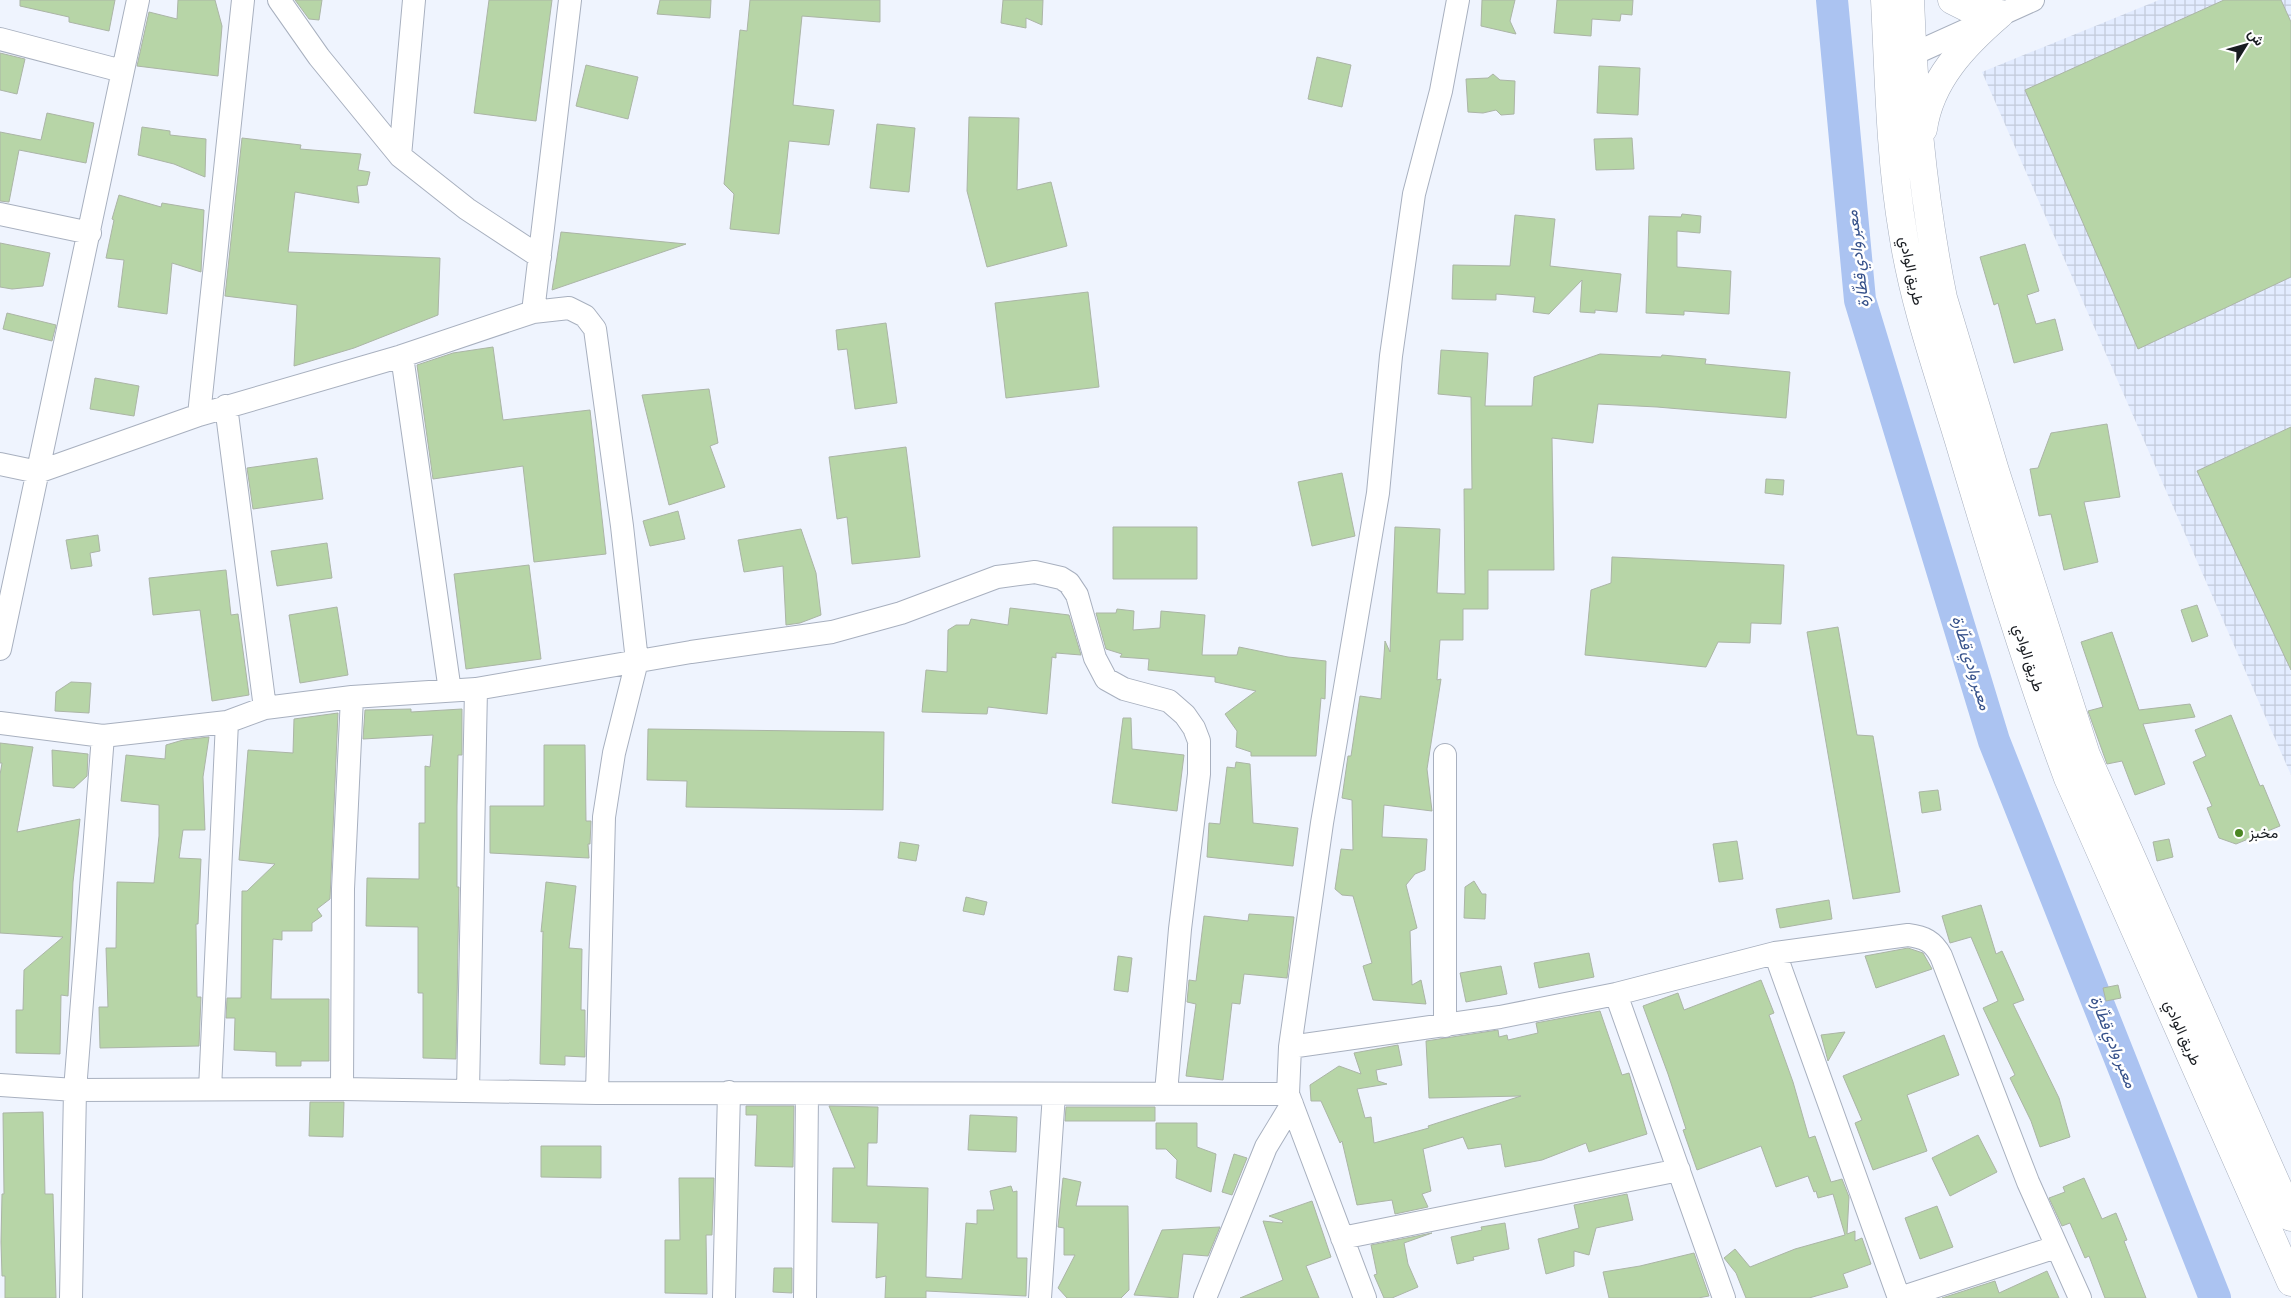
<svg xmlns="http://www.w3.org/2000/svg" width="2291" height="1298" font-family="'Alegreya Sans',Vazirmatn,sans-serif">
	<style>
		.industrial { fill: url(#industrial-grid) }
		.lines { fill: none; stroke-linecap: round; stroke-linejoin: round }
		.river { stroke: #abc3f1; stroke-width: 32 }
		.building { fill: #b7d5a7; stroke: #abb5a6 }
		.minor-casing { stroke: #a8b0bf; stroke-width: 24 }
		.major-casing { stroke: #a8b0bf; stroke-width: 29 }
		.minor { stroke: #fff; stroke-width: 22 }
		.major { stroke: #fff; stroke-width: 28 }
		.poi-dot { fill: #4c8622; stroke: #fff; stroke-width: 2 }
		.labels { text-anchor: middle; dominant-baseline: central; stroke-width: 5; stroke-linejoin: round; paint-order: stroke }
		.street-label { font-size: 15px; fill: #191c21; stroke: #fff }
		.poi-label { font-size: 15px; fill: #191c21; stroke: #fff; text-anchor: start }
		.water-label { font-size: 16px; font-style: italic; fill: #36518a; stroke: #fff }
	</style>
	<defs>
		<pattern id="industrial-grid" width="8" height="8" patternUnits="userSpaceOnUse" patternTransform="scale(1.25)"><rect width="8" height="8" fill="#e3ecff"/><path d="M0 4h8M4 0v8" fill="none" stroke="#c2cada"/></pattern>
	</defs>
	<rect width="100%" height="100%" fill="#eff4fe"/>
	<!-- industrial -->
	<path class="industrial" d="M2159 0H2291V775L1982 72Z"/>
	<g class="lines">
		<!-- river -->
		<path class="river" d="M1832 0 1860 300 1994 741 2215 1298"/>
	</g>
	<!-- building -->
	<path class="building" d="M20 0H115L109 31 69 22V17L20 6Z
		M178 0H215L222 26 218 76 137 66 149 12 177 19Z
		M295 0H322L319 20 309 19Z
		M489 0H552L536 121 474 113Z
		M660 0H711L710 18 657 14Z
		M750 0H880V22L802 16 793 105 834 110 829 145 789 141 779 234 730 229 734 194 724 184 740 30 747 31Z
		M1003 0H1043L1042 25 1026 18V28L1001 23Z
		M1482 0H1515L1510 21 1516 34 1481 26Z
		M1557 0H1633L1632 15 1621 14 1620 21 1592 19 1591 36 1554 33Z
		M2224 0H2281L2291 22V277L2138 349 2025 90Z
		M0 53 25 59 17 94 0 90Z
		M1317 57 1351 65 1342 107 1308 99Z
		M586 65 638 77 628 119 576 106Z
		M1599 66 1640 68 1638 115 1597 113Z
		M1493 74 1500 80 1515 81 1514 114 1501 115 1496 110 1483 113 1468 112 1466 79 1488 78Z
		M47 113 94 123 86 163 19 150 9 202 0 201V132L41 140Z
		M969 117 1019 118 1017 190 1051 182 1067 246 987 267 967 191Z
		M877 124 915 128 909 192 870 188Z
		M142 127 170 131V135L206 139 205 177 174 164 138 155Z
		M242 138 301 145 300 149 361 154 358 170 370 172 367 185 357 186 359 203 295 192 288 252 440 258 438 315 354 348 294 366 297 305 225 296Z
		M1632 138 1634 169 1596 170 1594 139Z
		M119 195 161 207 162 203 204 210 201 272 172 263 167 314 118 307 124 260 106 258 114 220 112 219Z
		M1682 214 1701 216 1700 233 1677 231V267L1731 271 1729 314 1684 311V315L1646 313 1649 216 1681 217Z
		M1515 215 1555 219 1550 266 1621 274 1617 312 1595 310V313L1580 312 1582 280 1549 314 1533 312 1535 297 1496 294V300L1452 299 1453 265 1510 266Z
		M561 232 686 244 552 290Z
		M0 243 50 253 43 286 12 289 0 287Z
		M2025 244 2039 291 2027 295 2036 324 2055 319 2063 350 2014 363 1998 303 1994 305 1980 257Z
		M1088 292 1099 387 1006 398 995 303Z
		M7 313 56 325 52 341 3 329Z
		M886 323 897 403 855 409 847 349 838 350 836 330Z
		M493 347 503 420 590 410 606 554 534 562 523 466 433 479 417 365 453 353Z
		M1441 350 1488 353 1485 406H1532L1534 377 1600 354 1661 357 1662 355 1706 359 1705 364 1790 372 1786 418 1657 407 1598 404 1593 443 1552 438 1554 570H1488V609H1463V640H1440L1437 680 1441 679 1427 769 1432 811 1384 805 1382 837 1427 839 1425 870 1415 874 1406 885 1417 928 1410 931 1412 985 1421 980 1426 1004 1373 1000 1363 966 1372 963 1353 896 1342 895 1335 889 1341 849 1353 850 1352 800 1342 798 1348 756H1351L1360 696 1381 699 1385 641 1390 652 1395 527 1440 529 1437 593 1465 594 1464 489H1472L1471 397 1438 394Z
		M95 378 139 386 134 416 90 409Z
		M709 389 718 443 710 446 725 487 669 505 642 395Z
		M2107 424 2120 497 2084 502 2098 562 2064 570 2051 514 2039 516 2030 469 2038 468 2051 433Z
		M2291 427V670L2197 471Z
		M906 447 920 557 852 564 847 517 837 519 829 457Z
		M317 458 323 499 253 509 247 468Z
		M1342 473 1355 536 1312 546 1298 482Z
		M1766 479 1784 480 1783 495 1765 493Z
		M678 511 685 539 650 546 643 521Z
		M1113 527H1197V579H1113Z
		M801 529 816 573 821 615 800 623 786 625 783 566 744 572 738 540Z
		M98 535 100 551 90 553 92 566 71 569 66 540Z
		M327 543 332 578 277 586 271 551Z
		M1612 557 1784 565 1781 624 1751 623 1750 643 1718 642 1706 667 1585 655 1591 590 1611 583Z
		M529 565 541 659 466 669 454 574Z
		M226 570 231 615 238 614 249 695 212 701 200 610 153 615 149 578Z
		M2197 605 2208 636 2192 642 2181 610Z
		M337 607 348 675 300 683 289 615Z
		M1010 608 1069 615 1081 655 1056 653V658L1052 657 1047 714 988 707 987 714 922 712 926 670 947 672 948 630 956 625H969L971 619 1008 625Z
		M1117 609 1134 611 1133 630 1160 628 1161 611 1205 615 1202 655H1237L1239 647 1288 657 1326 661 1325 699 1321 698 1316 756H1251V752L1236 747 1237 731 1225 714 1256 691 1215 682V677L1148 670 1149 659 1120 657 1122 654 1106 649 1096 613H1116Z
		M1838 627 1857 735 1873 736 1900 892 1853 899 1807 632Z
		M2112 632 2139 710 2190 704 2195 717 2143 724 2165 784 2135 795 2122 761 2107 764 2088 711 2103 707 2081 642Z
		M71 682 91 683 89 713 55 711 56 692Z
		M411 709V712L462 709V755H458L457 806V887H459L456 1059 423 1058V993H418V927L366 926 367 878 419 879V823H425V766L430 767 433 735 363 739 365 710Z
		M338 713 330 899 317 909 322 916 312 923V931H282V940L273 939 271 999H329V1061H301V1066H276V1052L234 1050 235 1018H226L227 998H241L242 891H247L275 864 239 860 248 750 293 753 294 719Z
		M2231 715 2260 786 2263 785 2280 826 2236 844 2219 838 2207 808 2212 806 2193 762 2206 756 2195 730Z
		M1123 718H1131L1132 749 1184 755 1177 811 1112 803Z
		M648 729 884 732 883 810 686 807 687 781 647 780Z
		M209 737 203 777 205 830H183L179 858 201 859 198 924H196L197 997H201L199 1046 100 1048 99 1007H108L106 948H116L117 882 154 883 159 836V805L121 801 126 755 165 759 166 745 183 740Z
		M0 743 33 747 17 832 80 819 73 882 68 996 61 995 60 1054 16 1053V1010H23L24 970 63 937 0 933V775L2 763H0Z
		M544 745H585L586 821H591L590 844H588L589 858 490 853V806H544Z
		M52 750 88 754 87 776 74 788 53 786Z
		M1236 762 1250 764 1253 823 1298 828 1293 866 1207 857 1209 823 1220 824 1227 767 1235 768Z
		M1938 790 1941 810 1922 813 1919 792Z
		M2169 839 2173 857 2157 861 2153 842Z
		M1737 841 1743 879 1719 882 1713 844Z
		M900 842 919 845 916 861 898 858Z
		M1474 881 1482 894H1486L1485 919 1464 918 1465 887Z
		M546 882 576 886 569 948 582 949 581 1010H585V1057L565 1056V1065L540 1064 543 931 541 932Z
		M966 897 987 902 984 915 963 911Z
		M1829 900 1832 919 1780 928 1776 909Z
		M1981 905 1996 954 2002 951 2024 1000 2013 1004 2059 1098 2070 1137 2040 1147 2031 1121 2010 1078 2015 1075 1983 1008 1998 1001 1971 937 1950 943 1942 916Z
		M1249 914 1294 917 1287 978 1244 974 1240 1004 1232 1003 1223 1080 1186 1076 1196 1004 1187 1002 1189 980 1196 981 1204 916 1248 921Z
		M1908 948 1923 953 1932 969 1876 988 1865 956Z
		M1589 953 1594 977 1539 988 1534 963Z
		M1118 956 1132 958 1128 992 1114 990Z
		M1501 966 1507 994 1466 1002 1460 973Z
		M1761 980 1774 1013 1769 1015 1793 1082 1809 1138 1815 1136 1831 1182 1842 1179 1849 1197 1847 1234 1855 1231V1241L1862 1238 1871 1264 1843 1274 1848 1287 1809 1298H1746L1736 1273 1724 1258 1735 1249 1750 1267 1795 1249 1845 1235 1833 1194 1818 1198 1816 1191 1814 1192 1808 1176 1776 1187 1761 1146 1697 1170 1683 1130 1686 1129 1668 1074 1643 1006 1678 993 1684 1010Z
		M2118 985 2121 998 2106 1001 2103 988Z
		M1600 1011 1622 1075 1629 1073 1647 1134 1589 1152 1586 1143 1542 1160 1505 1167 1501 1144 1468 1149 1463 1137 1423 1149 1431 1191 1422 1194 1428 1207 1395 1214 1392 1200 1357 1205 1342 1141 1340 1143 1321 1101H1311L1310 1085 1339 1066 1361 1074 1354 1053 1398 1045 1402 1065 1376 1070 1378 1081 1387 1084 1357 1089 1365 1118 1371 1117 1374 1143 1429 1128 1428 1126 1521 1096 1429 1098 1426 1041 1498 1030 1499 1037 1507 1035 1508 1040 1538 1033 1536 1023Z
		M1845 1032 1828 1061 1821 1035Z
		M1944 1035 1959 1075 1907 1095 1927 1151 1873 1170 1855 1123 1862 1120 1843 1076Z
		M310 1102H344L343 1137 309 1136Z
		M746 1106H794L793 1167 755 1166 757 1115H746Z
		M829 1106 878 1107 877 1143H868L867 1186 928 1188 926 1277 962 1279 966 1223 977 1224V1210H994L990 1191 1011 1186 1013 1192 1017 1191V1258H1027L1026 1296 926 1291V1298H885L886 1276 876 1278 878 1223 832 1222 833 1168H855Z
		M1066 1107H1155V1121H1065Z
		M43 1112 45 1194H53L56 1298H5V1276H2L1 1242 2 1194H4L3 1113Z
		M970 1115 1017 1117 1016 1152 968 1150Z
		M1156 1123H1197V1147L1216 1154 1211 1192 1176 1178 1177 1160 1166 1149H1156Z
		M1978 1135 1997 1172 1950 1196 1932 1158Z
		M541 1146H601V1178L541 1177Z
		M1234 1154 1247 1158 1232 1195 1222 1192Z
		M679 1178H714L712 1235H706L707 1294 665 1293V1240H680Z
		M1063 1178 1081 1182 1076 1206H1128L1129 1290 1121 1298H1067L1058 1288 1075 1255H1064V1228L1058 1227Z
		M2084 1178 2102 1219 2116 1213 2127 1240 2124 1241 2146 1298H2105L2089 1256 2085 1258 2070 1223 2062 1226 2049 1198 2065 1192 2063 1187Z
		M1627 1194 1633 1220 1596 1228 1589 1255 1574 1251V1266L1546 1274 1538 1239 1579 1228 1574 1205Z
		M1312 1201 1331 1257 1306 1266 1319 1298H1240L1283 1280 1263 1221 1282 1223 1283 1221 1269 1216Z
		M1937 1206 1953 1247 1920 1259 1905 1218Z
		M1505 1223 1509 1249 1473 1257 1474 1260 1457 1264 1451 1237 1482 1230 1481 1227Z
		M1220 1227 1208 1256 1183 1254 1178 1298 1134 1295 1162 1230Z
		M1432 1233 1404 1243 1408 1264 1418 1287 1392 1298H1384L1374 1275 1377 1274 1371 1245Z
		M1694 1253 1709 1296 1698 1298H1609L1603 1272 1640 1266Z
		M774 1268H792V1293L773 1292Z
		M2047 1271 2059 1298H1942L1995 1281 1999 1293Z"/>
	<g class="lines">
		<!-- minor casing -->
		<g class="minor-casing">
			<path id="minor" d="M279 0 319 57 400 156 467 209 540 257
				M0 39 122 71
				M1898 61 2033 0
				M400 156 414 0
				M0 214 90 233
				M533 312 570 0
				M402 356 450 691
				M226 406 265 708
				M199 415 243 0
				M0 464 38 472 199 415 402 356 533 312 569 308 585 316 595 329 622 526 637 661 614 753 604 817 597 1093
				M0 649 138 0
				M0 723 103 736 227 722 265 708 352 697 476 689 691 652 832 632 901 613 997 577 1035 572 1061 578 1069 583 1077 595 1095 658 1106 679 1124 689 1169 701 1185 715 1194 728 1199 741V774L1180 929 1166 1093
				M1775 953 1899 1298
				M1616 994 1724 1298
				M1445 1026V755
				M1290 1047 1500 1017 1616 994 1775 953 1908 935C1924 937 1933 941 1941 956L2028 1182 2080 1298
				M0 1085 75 1090 342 1089 597 1093 1288 1094 1365 1298
				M210 1089 227 722
				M342 1089 343 889 352 697
				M468 1091 476 689
				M1288 1094 1290 1047 1322 823 1378 493 1391 356 1414 194 1441 91 1458 0
				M1342 1238 1679 1170
				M71 1298 75 1090 103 736
				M724 1298 729 1092
				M805 1298 807 1094
				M1040 1298 1054 1094
				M1205 1298 1266 1147 1292 1104
				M1900 1298 2056 1247"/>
		</g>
		<!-- major casing -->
		<g class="major-casing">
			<path id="major" d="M1885 0C1889 78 1890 156 1903 233 1914 305 1939 374 1960 444 1993 555 2027 668 2068 778L2291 1282
				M1910 0C1914 101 1923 200 1943 298L1995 471 2086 755 2291 1217
				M1952 0 1974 11 2000 14
				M1923 129C1930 80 1964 45 2000 14"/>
		</g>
		<!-- minor -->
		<use href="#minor" class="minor"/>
		<!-- major -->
		<use href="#major" class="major"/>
	</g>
	<!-- markers -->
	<circle class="poi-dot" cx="2239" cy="833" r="5"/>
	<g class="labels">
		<!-- street labels -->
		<g class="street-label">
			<text transform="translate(1911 271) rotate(78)">طريق الوادي</text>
			<text transform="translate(2028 658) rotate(72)">طريق الوادي</text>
			<text transform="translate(2182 1033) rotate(66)">طريق الوادي</text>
		</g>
		<!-- poi labels -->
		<g class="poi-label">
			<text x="2249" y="833">مخبز</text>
		</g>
		<!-- water labels -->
		<g class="water-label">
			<text transform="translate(1858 259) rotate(-97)">معبر وادي قطّارة</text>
			<text transform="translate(1971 663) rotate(73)">معبر وادي قطّارة</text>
			<text transform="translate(2113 1042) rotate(68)">معبر وادي قطّارة</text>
		</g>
	</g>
	<!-- north arrow -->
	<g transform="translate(2246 45) rotate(53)" stroke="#ffffff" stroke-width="4" paint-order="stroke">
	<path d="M0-4L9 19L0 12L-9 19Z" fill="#191c21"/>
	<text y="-8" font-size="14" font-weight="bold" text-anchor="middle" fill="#191c21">ش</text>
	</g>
</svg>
